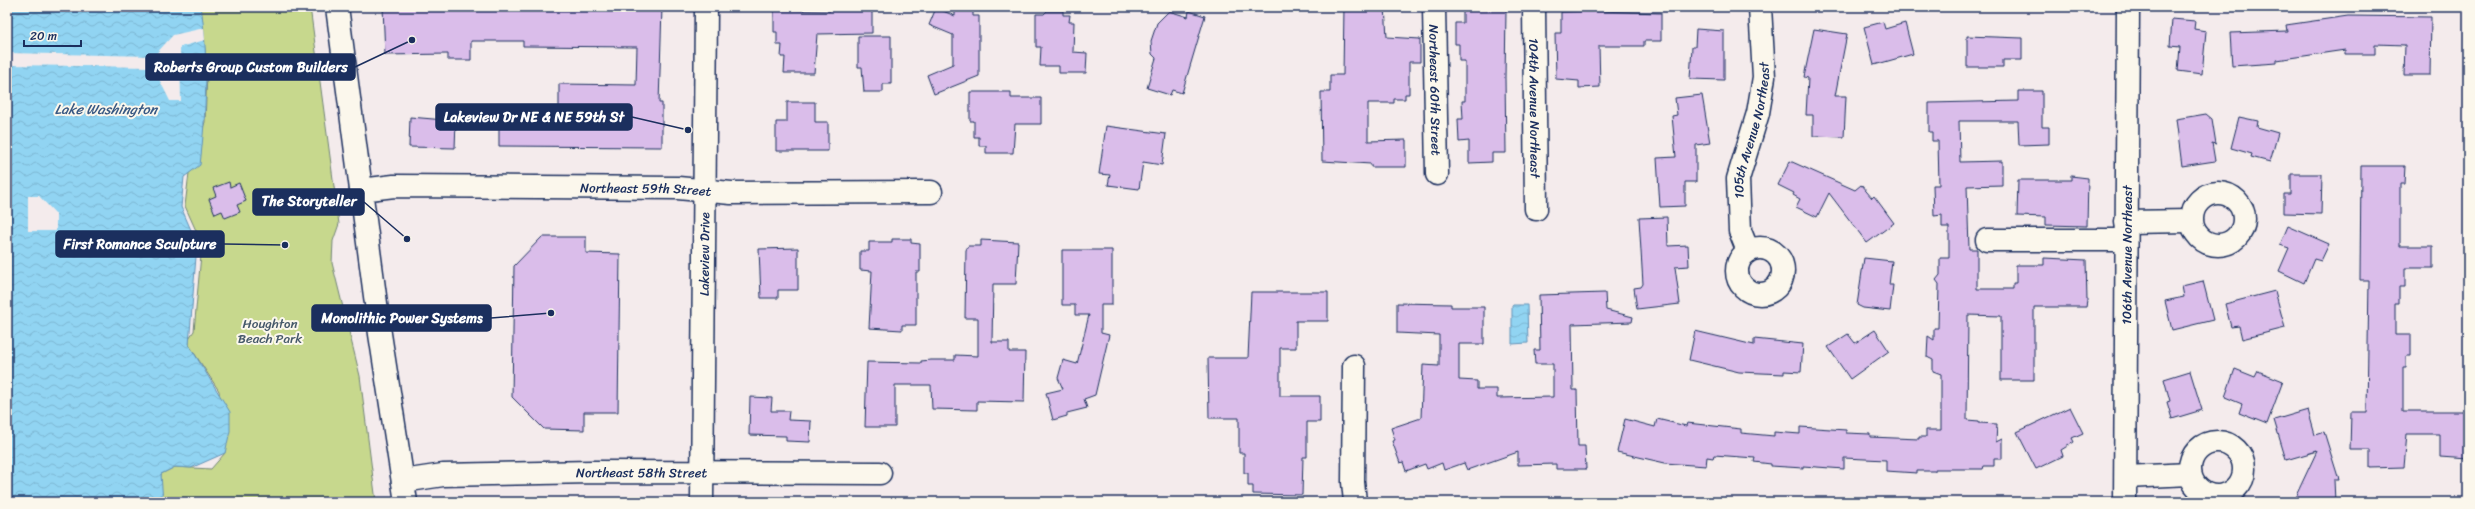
<svg xmlns="http://www.w3.org/2000/svg" width="2475" height="509" font-family="Sriracha,sans-serif">
	<style>
		.park { fill: #c7d88d; stroke: #718476 }
		.water { fill: url(#water-waves); stroke: #6292b7 }
		.pier { fill: #f4ebec }
		.building { fill: #dabdea; stroke: #1b2f5e }
		.lines { fill: none; stroke-linecap: round; stroke-linejoin: round }
		.minor-casing { stroke: #1b2f5e; stroke-width: 25 }
		.tertiary-casing { stroke: #1b2f5e; stroke-width: 25 }
		.primary-casing { stroke: #1b2f5e; stroke-width: 25 }
		.minor { stroke: #fbf7ec; stroke-width: 22 }
		.tertiary { stroke: #fbf7ec; stroke-width: 22 }
		.primary { stroke: #fbf7ec; stroke-width: 22 }
		.labels { text-anchor: middle; dominant-baseline: central; stroke-width: 4; stroke-linejoin: round; paint-order: stroke }
		.street-label { font-size: 13px; fill: #1b2f5e; stroke: #fbf7ec }
		.park-label { font-size: 13px; fill: #46596a; stroke: #fbf7ec }
		.water-label { font-size: 14px; font-style: italic; fill: #385883; stroke: #fbf7ec }
		.leader { fill: none; stroke: #1b2f5e; stroke-width: 1.5 }
		.callout-dot { fill: #1b2f5e; stroke: #fbf7ec; stroke-width: 1.5 }
		.callout { fill: #1b2f5e; stroke: #1b2f5e; stroke-width: 1.5 }
		.callout-label { font-size: 14px; text-anchor: middle; font-weight: bold; fill: #fff }
	</style>
	<defs>
		<pattern id="water-waves" width="16" height="10" patternUnits="userSpaceOnUse"><rect width="16" height="10" fill="#91d4f2"/><path d="M0 5q4-4 8 0t8 0" fill="none" stroke="#7cb6d2"/></pattern>
	</defs>
	<rect width="100%" height="100%" fill="#f4ebec"/>
	<filter id="ink" filterUnits="userSpaceOnUse"><feTurbulence type="fractalNoise" baseFrequency=".025" numOctaves="2"/><feDisplacementMap in="SourceGraphic" scale="8" xChannelSelector="R" yChannelSelector="G"/><feConvolveMatrix kernelMatrix="1 2 1 2 8 2 1 2 1" color-interpolation-filters="sRGB"/></filter>
	<g filter="url(#ink)">
		<!-- park -->
		<path class="park" d="M201 7H310L339 224 333 241 332 263 360 376 376 502H158L161 474 175 467 211 469 225 453 219 391 189 345V338L194 331 202 244 185 206 189 173 205 122 207 74Z"/>
		<!-- water -->
		<path class="water" d="M7 7H201C209 59 206 113 200 165L184 177 181 207 197 244 189 345 230 412V431L225 453 191 468 175 467 161 474 163 502H7Z
			M1512 305H1527L1528 343 1512 344Z"/>
		<!-- pier -->
		<path class="pier" d="M204 28 205 40 180 47 181 101H170L153 67 7 65V53L154 56 173 35Z
			M28 196H39L56 214V231H28Z"/>
		<!-- building -->
		<path class="building" d="M383 7H662L659 103H662V147L499 146V122L496 119H559V84L636 85 637 47 523 46V41H471V60H448V54L385 55Z
			M955 7H973V16H979V76L934 94 927 75 953 64V35L929 25 936 8 955 16Z
			M1344 7H1385L1387 37 1420 39V62H1409V94H1405V99H1394V103H1368V141L1406 140V167H1371V164L1322 161 1321 92H1330V75H1343Z
			M830 8 872 10V33L817 34 814 73H784L785 57H781L782 45H777V32H774V10L830 11Z
			M1463 10H1506L1505 78 1506 153H1492V162L1469 163V141L1459 142 1458 119H1463L1462 101H1465V61H1459V44H1455V23H1463Z
			M1047 11H1063V15H1070L1069 22H1074L1073 52 1087 53 1086 73H1059V66H1040L1041 47H1036V14H1044Z
			M1169 11 1188 17 1189 11 1205 16 1182 93 1172 90 1170 95 1147 88 1156 58 1152 54 1151 41 1157 23Z
			M1598 11 1661 13V41H1644V46H1599L1600 87 1579 88V81L1556 79 1555 33H1561V12Z
			M2348 16 2431 17 2430 75H2404L2405 45 2375 44V54H2345V50L2277 60V63L2232 66 2230 33 2287 31 2286 25Z
			M2172 19 2195 21 2194 29 2206 31 2202 74 2178 71 2180 47 2170 46Z
			M1883 22 1885 29 1905 23 1913 54 1874 65 1864 27Z
			M1696 29 1724 31V80L1690 79 1692 47H1695Z
			M1814 29 1847 34 1835 96H1846L1844 137 1813 136V115H1806L1808 78 1804 77Z
			M858 36H891V84H883V92H864L862 67H858Z
			M1967 36 2022 38V60H2003V67H1967Z
			M2018 91H2042V127H2049V144L2019 145 2018 121H1959L1960 162 2002 161V185L1967 186 1969 249H1977V289H2013V283H2016V265H2044V258L2086 260 2087 301 2086 307H2034V380H2001V316L1968 315 1967 420 1979 421V423L1997 424 1996 442 2002 439V459H1994V466H1984L1983 469H1935V471H1917V473L1886 471V460L1844 458V469L1803 466V468L1771 466V464L1754 462 1755 458 1714 455 1713 458 1707 457 1706 466 1665 463 1617 452 1625 419 1655 427 1657 419 1686 426 1687 423 1741 429V433L1774 436V432L1800 434V427L1846 430V433L1870 434V437L1919 439V437H1926V430H1941V374L1933 371V360L1927 357 1928 336 1934 340V328H1938L1939 284 1936 280 1940 275V258H1949V227H1942V215L1934 216 1933 185H1939L1938 141H1932V132H1929V103L2018 101Z
			M970 92H1011V98H1041V124H1015L1013 153H986V146H979V137H974V121H970Z
			M1702 95 1710 143 1696 145V182H1685V206L1660 207 1657 158 1676 157 1672 116 1677 115 1675 98Z
			M787 102H815V122H828V151H776V122H787Z
			M2206 114 2212 119 2216 144 2212 143 2215 161 2182 166 2176 119Z
			M410 117 456 121 455 148 409 147Z
			M2239 117 2258 121 2257 127 2278 133 2270 162 2251 157 2252 154 2231 148Z
			M1106 126 1166 134 1162 165 1143 162 1139 189 1108 185 1110 175 1099 174Z
			M1790 161 1855 190 1861 185 1872 198 1874 196 1894 223 1867 243 1829 193 1817 217 1796 207 1800 199 1793 195 1794 193 1778 185Z
			M2361 166H2405L2404 184H2400V246H2433V268H2405V287H2399V303H2395V335H2411V356H2406V368H2403V411H2468V459L2440 457V434H2407L2404 467 2370 468V450H2350L2351 412H2367L2369 280H2360Z
			M2291 174H2322L2321 214 2284 213V194H2291Z
			M2071 176 2088 178 2087 226 2046 225V217L2017 216 2018 180H2071Z
			M229 182 230 187 239 183 246 201 237 205 240 212 225 218 222 211 215 214 209 199 216 196 213 188Z
			M1667 217 1668 246 1688 245 1689 266 1675 267 1680 304 1637 309 1634 288 1641 287 1643 284 1639 218Z
			M2288 226 2329 244 2321 261 2314 259 2304 283 2279 271 2289 248 2280 245Z
			M542 237H586V253L620 254 618 412H584V430L544 429 512 397 514 266Z
			M892 239H911V243L920 244V272H916V325H902V330L869 328 872 271 860 270V251H869V242H892Z
			M981 240 1018 242 1016 284H993L992 342H1009V352H1025L1024 402 977 401V410L932 409 931 385H895V427H865L867 362 921 363V361L931 360H955V355L978 356V318H965L966 250 968 246H981Z
			M798 248V290H778V298H761L759 249Z
			M1062 250H1112V305H1101V333L1109 335 1095 395 1084 399 1087 408 1067 413V416L1053 420 1046 393 1063 389 1058 378 1063 360 1077 364 1089 315H1075V305H1062Z
			M1864 258 1892 261 1889 285H1893L1890 311 1863 308 1857 305Z
			M2203 281 2213 320 2172 330 2165 301 2184 297 2182 286Z
			M2275 291 2285 328 2242 339 2239 326 2231 327 2225 304Z
			M1251 292H1328V321H1296V348H1280V396H1320V422H1307V457H1303L1302 495 1253 494V486H1248V473H1244V453H1239V418H1209L1208 358H1248Z
			M1605 293 1606 310 1633 317 1632 322 1572 324 1573 390H1577L1578 446H1585L1586 469H1556V464L1518 465V452L1467 470 1464 463 1444 470 1442 463 1427 469 1425 464 1406 471 1403 462 1400 463 1392 441 1395 440 1391 428 1421 418 1423 365 1439 366V335L1397 333V303L1451 304V307H1484V344H1459V380L1477 381V389H1497V398L1553 397V364H1535L1534 350H1540L1539 295Z
			M1875 330 1889 351 1850 379 1828 347 1848 334 1855 343Z
			M1695 331 1754 345V339L1803 344 1801 372 1784 371V374L1739 372 1689 360Z
			M2235 369 2255 377 2258 371 2283 381 2267 424 2239 413 2242 404 2225 397Z
			M2190 371 2202 410 2172 419 2167 402 2170 401 2164 379Z
			M750 397 772 398 771 411H789L788 420 811 421 810 442 786 441V436L749 435Z
			M2070 407 2083 433 2072 438 2074 442 2061 450 2063 456 2036 469 2017 432Z
			M2308 410 2315 435 2324 432 2339 480H2334L2335 502H2293L2317 451 2286 460 2274 420Z"/>
		<g class="lines">
			<!-- minor casing -->
			<g class="minor-casing">
				<g id="minor">
					<path id="s1" d="M1434 7 1437 174"/>
					<path id="s2" d="M1534 7 1536 209"/>
					<path id="s3" d="M361 190 394 186 678 188 731 193 931 192"/>
					<circle cx="2218" cy="219" r="26"/>
					<path d="M2126 222 2191 221"/>
					<path d="M1987 240H2126"/>
					<circle cx="1760" cy="271" r="23"/>
					<path id="s4" d="M1748 251 1740 231 1738 179 1758 113 1764 77 1760 7"/>
					<path d="M1354 366 1353 482 1355 502"/>
					<circle cx="2217" cy="469" r="27"/>
					<path d="M2126 477 2190 474"/>
					<path id="s5" d="M403 481 443 475 592 472 880 473"/>
					<path id="s6" d="M2125 502 2128 7"/>
				</g>
			</g>
			<!-- tertiary casing -->
			<g class="tertiary-casing">
				<g id="tertiary">
					<path id="s7" d="M702 502 706 7"/>
				</g>
			</g>
			<!-- primary casing -->
			<g class="primary-casing">
				<path id="primary" d="M337 7 380 334 406 502"/>
			</g>
			<!-- minor -->
			<use href="#minor" class="minor"/>
			<!-- tertiary -->
			<use href="#tertiary" class="tertiary"/>
			<!-- primary -->
			<use href="#primary" class="primary"/>
		</g>
	</g>
	<g class="labels">
		<!-- street labels -->
		<g class="street-label">
			<text stroke="none"><textPath href="#s1" startOffset="83">Northeast 60th Street</textPath></text>
			<text stroke="none"><textPath href="#s2" startOffset="101">104th Avenue Northeast</textPath></text>
			<text stroke="none"><textPath href="#s4" startOffset="124">105th Avenue Northeast</textPath></text>
			<text stroke="none"><textPath href="#s3" startOffset="285">Northeast 59th Street</textPath></text>
			<text stroke="none"><textPath href="#s7" startOffset="248">Lakeview Drive</textPath></text>
			<text stroke="none"><textPath href="#s6" startOffset="247">106th Avenue Northeast</textPath></text>
			<text stroke="none"><textPath href="#s5" startOffset="239">Northeast 58th Street</textPath></text>
		</g>
		<!-- park labels -->
		<g class="park-label">
			<text x="270" y="323">Houghton<tspan x="270" dy="15">Beach Park</tspan></text>
		</g>
		<!-- water labels -->
		<g class="water-label">
			<text x="106" y="109">Lake Washington</text>
		</g>
	</g>
	<!-- callouts -->
	<path class="leader" d="M412 40L355 67M688 130L632 117M407 239L364 202M285 245L224 244M551 313L491 318"/>
	<g class="callout-dot">
		<circle cx="412" cy="40" r="4"/>
		<circle cx="688" cy="130" r="4"/>
		<circle cx="407" cy="239" r="4"/>
		<circle cx="285" cy="245" r="4"/>
		<circle cx="551" cy="313" r="4"/>
	</g>
	<g class="callout">
		<rect x="146" y="54" width="209" height="26" rx="4"/>
		<rect x="436" y="104" width="196" height="26" rx="4"/>
		<rect x="253" y="189" width="111" height="26" rx="4"/>
		<rect x="56" y="231" width="168" height="26" rx="4"/>
		<rect x="312" y="305" width="179" height="26" rx="4"/>
	</g>
	<g class="callout-label">
		<text x="251" y="72">Roberts Group Custom Builders</text>
		<text x="534" y="122">Lakeview Dr NE &amp; NE 59th St</text>
		<text x="309" y="206">The Storyteller</text>
		<text x="140" y="249">First Romance Sculpture</text>
		<text x="402" y="323">Monolithic Power Systems</text>
	</g>
	<!-- margin -->
	<rect width="2475" height="509" fill="none" stroke="#fbf7ec" stroke-width="24"/>
	<rect x="12" y="12" width="2451" height="485" fill="none" stroke="#1b2f5e" stroke-width="1.5" filter="url(#ink)"/>
	<!-- scale -->
	<path d="M24 40v6h57v-6" fill="none" stroke="#1b2f5e" stroke-width="2"/>
	<text x="30" y="40" font-size="12" fill="#1b2f5e" stroke="#fbf7ec" stroke-width="3" paint-order="stroke">20 m</text>
</svg>
